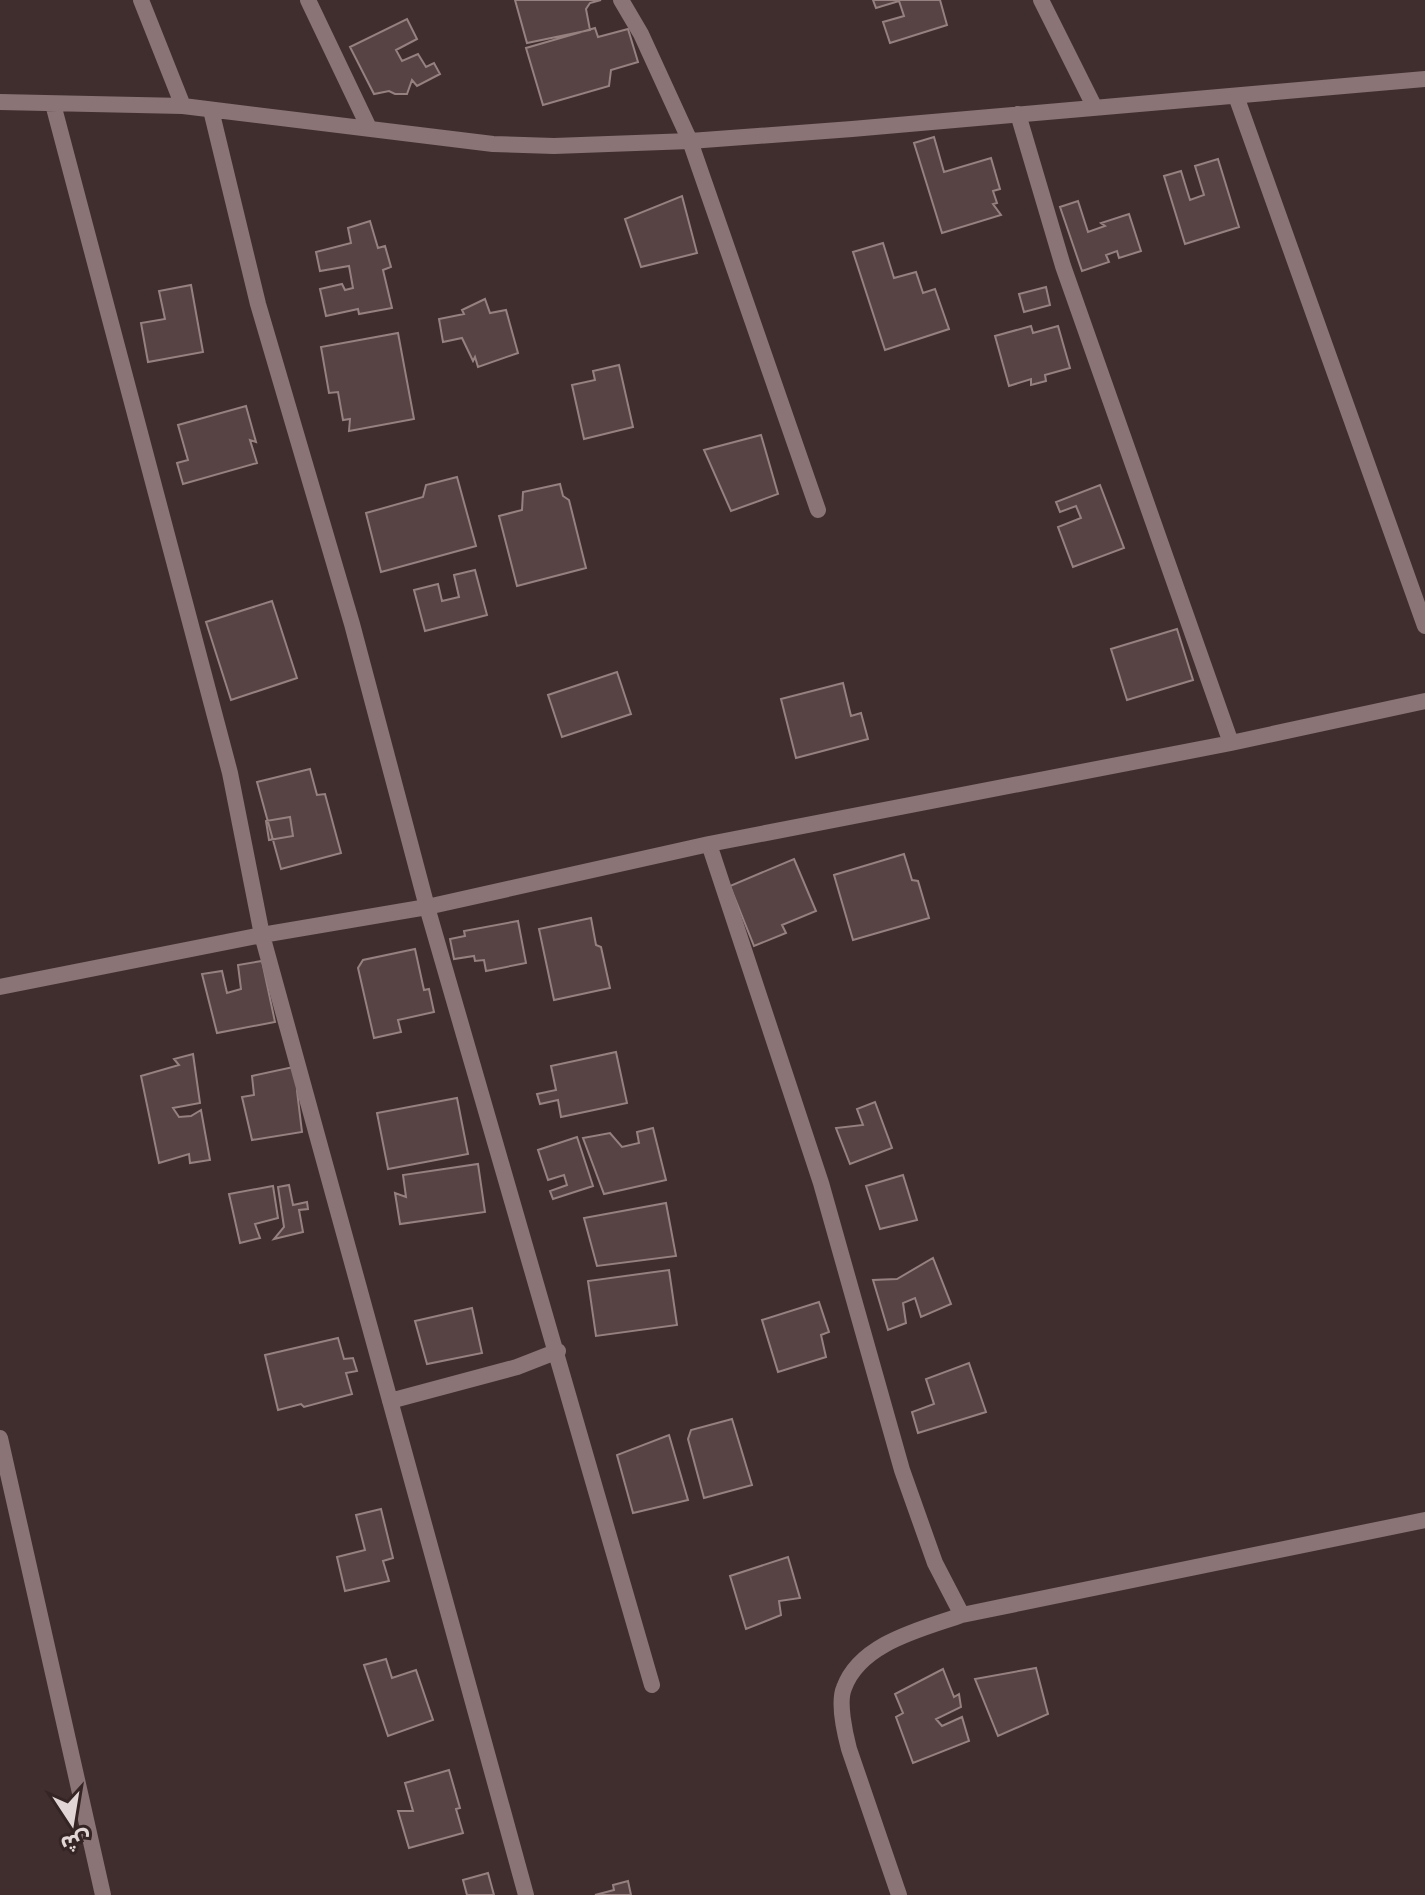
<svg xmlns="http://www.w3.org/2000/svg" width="1425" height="1895" font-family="'Titillium Web','Noto Sans Arabic',sans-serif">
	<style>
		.building { fill: #574343; stroke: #968080; stroke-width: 2 }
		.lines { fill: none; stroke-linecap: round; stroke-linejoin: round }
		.minor { stroke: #8a7475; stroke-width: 16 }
	</style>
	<rect width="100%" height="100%" fill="#402e2e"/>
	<!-- building -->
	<path class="building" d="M515 0H601L590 3 586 9 590 30 527 43Z
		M873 0H940L947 25 890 43 883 22 904 16 899 1 876 8Z
		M407 19 417 39 396 50 402 61 418 54 426 67 434 63 440 74 417 86 412 80 407 94H395L389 91 374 94 350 47Z
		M595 28 598 37 628 29 638 62 611 70 609 86 543 105 526 48Z
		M934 137 944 172 991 158 1000 189 993 191 997 203 993 204 1001 215 942 233 914 143Z
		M1218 159 1239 227 1185 244 1164 176 1181 171 1190 200 1204 195 1195 166Z
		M682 196 697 253 641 267 625 219Z
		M1078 201 1088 232 1105 226 1101 223 1129 214 1141 251 1119 258 1117 251 1106 255 1109 262 1082 271 1060 207Z
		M370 221 378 248 385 246 391 267 383 270 392 308 359 314 358 309 326 316 320 289 342 284 345 290 353 288 349 266 320 271 316 252 351 243 348 228Z
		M883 243 894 278 916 272 923 293 935 289 949 329 885 350 853 252Z
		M191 285 203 352 148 362 141 323 165 319 159 291Z
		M1046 287 1050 305 1024 312 1019 294Z
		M485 299 490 313 506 310 518 353 478 367 475 357 473 361 462 338 443 342 439 319 464 314 462 310Z
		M1031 326 1033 333 1058 326 1070 368 1045 375 1046 381 1031 385V379L1009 386 995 336Z
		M398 333 414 419 349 431 350 419 343 420 338 392 329 393 321 347Z
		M619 365 633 427 584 439 572 385 595 380 593 371Z
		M246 406 256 442 250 440 257 463 183 484 177 463 188 460 178 425Z
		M761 435 778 494 731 511 704 450Z
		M457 477 476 546 381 572 366 513 423 497 426 485Z
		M560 484 563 496 569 500 586 568 517 586 499 516 522 510 523 492Z
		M1100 485 1124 548 1073 567 1058 527 1081 518 1076 506 1060 512 1056 502Z
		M475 570 487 615 425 631 414 590 438 584 442 601 459 597 454 575Z
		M272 601 297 678 231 700 206 622Z
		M1177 629 1193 680 1127 700 1111 649Z
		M617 672 631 714 562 737 548 695Z
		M843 683 851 716 861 713 868 739 796 758 781 699Z
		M310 769 317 795 325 794 341 853 281 869 257 782Z
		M290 817 293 836 269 840 266 821Z
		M904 854 912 880 918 881 929 918 853 940 834 875Z
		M794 859 816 911 782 925 786 933 754 946 730 886Z
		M591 918 596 945 601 947 610 988 554 1000 539 929Z
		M518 921 526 963 486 971 484 960 475 961 474 956 454 959 450 939 465 936 464 931Z
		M415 949 424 990 429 989 434 1012 398 1020 401 1032 374 1038 358 968 363 960Z
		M262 961 275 1022 217 1033 202 974 222 971 227 993 241 989 238 965Z
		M616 1052 627 1103 561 1117 558 1100 540 1104 537 1094 556 1090 551 1066Z
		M193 1054 200 1103 173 1108 179 1117 191 1116 201 1110 210 1160 190 1163 189 1154 159 1163 141 1076 179 1065 174 1059Z
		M298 1066 297 1091 302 1132 252 1140 242 1097 254 1095 252 1076Z
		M457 1098 468 1154 388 1169 377 1113Z
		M875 1102 892 1148 850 1164 836 1128 863 1125 857 1109Z
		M653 1128 666 1180 604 1194 583 1138 610 1133 622 1147 639 1143 637 1132Z
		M577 1137 593 1186 553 1199 550 1191 567 1185 564 1175 548 1180 538 1150Z
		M478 1164 485 1212 400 1224 395 1193 406 1197 403 1175Z
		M903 1175 917 1220 880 1229 866 1186Z
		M289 1185 293 1205 307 1202 308 1209 299 1210 303 1232 274 1239 284 1227 278 1187Z
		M273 1186 278 1218 255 1224 260 1238 240 1243 229 1194Z
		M666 1203 676 1256 597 1266 584 1218Z
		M933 1258 951 1304 921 1317 915 1298 903 1303 906 1323 888 1330 873 1280 897 1279Z
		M669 1270 677 1325 596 1336 588 1281Z
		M819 1302 829 1332 821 1335 826 1357 778 1372 762 1320Z
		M472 1308 482 1353 427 1364 415 1321Z
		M338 1338 344 1359 353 1358 357 1371 346 1373 352 1394 304 1407 301 1404 278 1410 265 1355Z
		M969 1363 986 1412 918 1433 912 1412 934 1404 926 1379Z
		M732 1419 752 1485 704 1498 688 1439 691 1430Z
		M669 1435 688 1500 633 1513 617 1455Z
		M381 1509 393 1558 383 1561 389 1581 345 1591 337 1557 365 1550 356 1515Z
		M788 1557 800 1598 779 1601 781 1615 746 1629 730 1576Z
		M386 1659 392 1678 416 1670 433 1720 388 1736 364 1665Z
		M1036 1668 1048 1714 998 1736 975 1679Z
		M943 1669 954 1697 959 1694 961 1707 936 1719 942 1726 962 1717 969 1741 913 1763 896 1717 903 1713 895 1694Z
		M449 1770 460 1808 456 1809 463 1833 409 1848 398 1811H413L405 1783Z
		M488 1873 494 1895H467L463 1880Z
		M628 1881 631 1895H595L614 1890 613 1885Z"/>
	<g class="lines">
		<!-- minor -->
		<path class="minor" d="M141 0 183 106
			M308 0 369 128
			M621 0 641 34 690 141 818 510
			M1041 0 1094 106
			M1236 96 1425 626
			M0 102 183 106 493 144 554 146 690 141 852 129 1425 79
			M53 104 230 773 262 935 526 1895
			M211 110 258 304 352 624 427 907 652 1685
			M1018 114 1063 266 1231 743
			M709 844 821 1183 902 1470 935 1563 962 1615
			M0 987 262 935 427 907 709 844 1231 743 1425 701
			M390 1401 517 1367 558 1351
			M0 1438 103 1895
			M899 1895 849 1749C845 1734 838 1702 844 1688 860 1643 922 1629 962 1615L1425 1520"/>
	</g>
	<!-- north arrow -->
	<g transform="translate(72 1823) rotate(168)" stroke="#352424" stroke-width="6" paint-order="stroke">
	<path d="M0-6L14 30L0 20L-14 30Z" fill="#e1d5d5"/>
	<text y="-12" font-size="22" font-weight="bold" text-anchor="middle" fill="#e1d5d5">ش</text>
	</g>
</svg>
